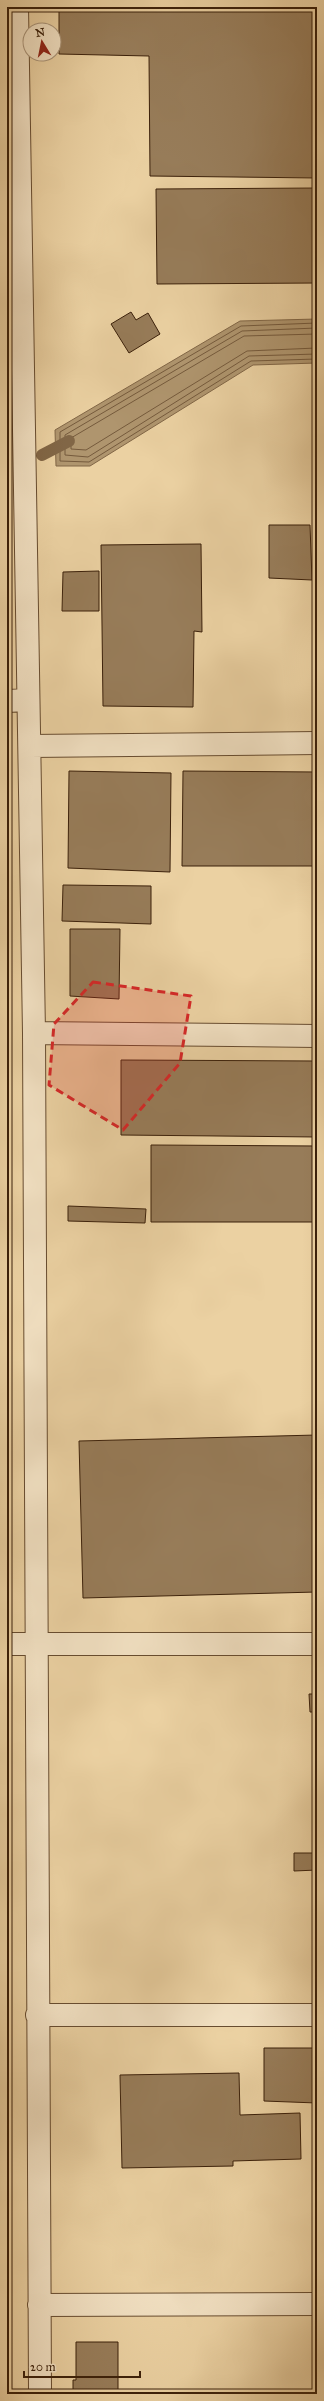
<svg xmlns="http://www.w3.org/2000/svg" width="324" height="2401" font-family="'IM FELL Great Primer',serif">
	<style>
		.water { fill: #af956e; stroke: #816646 }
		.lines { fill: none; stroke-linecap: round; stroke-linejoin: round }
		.shore { stroke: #755a3c; stroke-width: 1 }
		.stream { stroke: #816646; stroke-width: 12 }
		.building { fill: #977c59; stroke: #3b200a }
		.minor-casing { stroke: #674c30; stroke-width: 24 }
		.tertiary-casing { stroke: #674c30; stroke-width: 24 }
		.minor { stroke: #f2e1c3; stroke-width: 22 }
		.tertiary { stroke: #f2e1c3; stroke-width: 22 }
		.marked { fill: #d62828; fill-opacity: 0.2; stroke: #d62828; stroke-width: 3; stroke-dasharray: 8 5; stroke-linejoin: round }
	</style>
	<rect width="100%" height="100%" fill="#ebd1a2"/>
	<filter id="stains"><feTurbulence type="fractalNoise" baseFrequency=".005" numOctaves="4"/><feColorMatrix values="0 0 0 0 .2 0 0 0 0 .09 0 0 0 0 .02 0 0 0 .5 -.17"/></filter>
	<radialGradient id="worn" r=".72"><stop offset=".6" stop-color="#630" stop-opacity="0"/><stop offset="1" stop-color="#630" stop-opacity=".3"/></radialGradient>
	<!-- water -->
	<path class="water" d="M317 319V363L253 365 90 466H56L55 430 240 321Z"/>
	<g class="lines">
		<!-- shore -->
		<path class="shore" d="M317 323 241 326 60 432V461L89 462 251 361 317 359
			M317 328 242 331 65 435V455L88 457 249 356 317 354
			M317 334 244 336 71 438V449L86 450 247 351 317 348"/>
		<!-- stream -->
		<path class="stream" d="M42 455 69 441"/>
	</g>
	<!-- building -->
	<path class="building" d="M59 7H317V178L150 176 149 56 59 54Z
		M317 188V283L157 284 156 189Z
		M131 312 136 320 148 313 160 334 129 353 111 324Z
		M269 525H310L312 580 269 578Z
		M201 544 202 632 194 631 193 707 103 706 101 545Z
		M99 571V611H62L63 572Z
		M69 771 171 773 170 872 68 868Z
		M183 771 317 772V866H182Z
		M63 885 151 886V924L62 921Z
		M70 929H120L119 999 70 996Z
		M121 1060 317 1061V1137L121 1135Z
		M151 1145 317 1146V1222H151Z
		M68 1206 146 1209 145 1223 68 1221Z
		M317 1435V1592L83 1598 79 1441Z
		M309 1694H317V1712H310Z
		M294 1853H317V1870L294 1871Z
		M264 2048H317V2103L264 2101Z
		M239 2073 240 2115 300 2113 301 2159 233 2161V2166L122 2168 120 2075Z
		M76 2342H118V2394H73V2380H76Z"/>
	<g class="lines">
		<!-- minor casing -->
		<g class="minor-casing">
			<path id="minor" d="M17 7 34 1033 40 2394
				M7 701 27 700
				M30 746 317 743
				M34 1033 317 1036
				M37 2015H317
				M39 2305 317 2304"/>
		</g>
		<!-- tertiary casing -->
		<g class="tertiary-casing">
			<path id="tertiary" d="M7 1644H317"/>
		</g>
		<!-- minor -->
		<use href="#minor" class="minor"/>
		<!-- tertiary -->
		<use href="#tertiary" class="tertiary"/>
	</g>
	<!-- marked area -->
	<path class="marked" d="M93 982 191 996 180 1063 123 1130 49 1085 54 1024Z"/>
	<!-- margin -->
	<rect width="324" height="2401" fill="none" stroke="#ebd1a2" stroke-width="24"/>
	<rect x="8" y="8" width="308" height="2385" fill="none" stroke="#3b200a" stroke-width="2"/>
	<rect x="12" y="12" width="300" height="2377" fill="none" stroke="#3b200a"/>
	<!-- north arrow -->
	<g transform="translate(42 42) rotate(350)"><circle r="19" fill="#f2e1c3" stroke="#a99479"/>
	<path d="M0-3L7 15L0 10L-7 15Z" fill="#8f2418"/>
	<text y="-6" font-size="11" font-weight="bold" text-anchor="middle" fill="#3b200a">N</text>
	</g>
	<!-- scale -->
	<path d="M24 2371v6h116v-6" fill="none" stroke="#3b200a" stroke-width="2"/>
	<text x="30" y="2371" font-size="12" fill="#3b200a" stroke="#f2e1c3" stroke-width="3" paint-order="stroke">20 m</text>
	<rect width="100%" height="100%" filter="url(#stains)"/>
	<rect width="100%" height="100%" fill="url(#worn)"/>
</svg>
